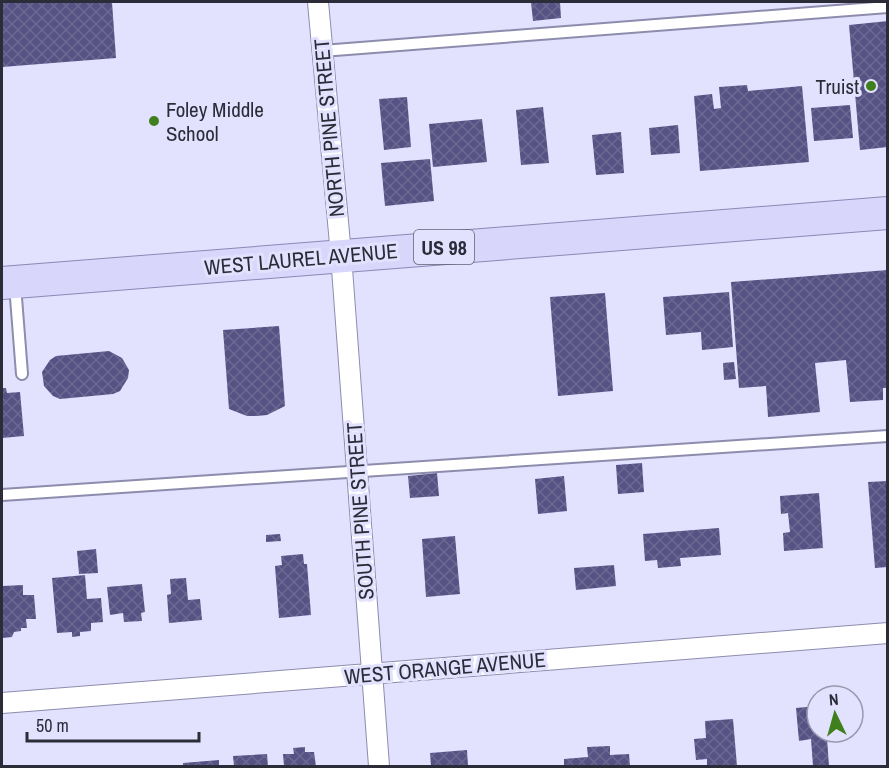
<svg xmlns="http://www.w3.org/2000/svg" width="889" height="768" font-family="'Archivo Narrow',sans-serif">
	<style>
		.building { fill: url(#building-cross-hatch) }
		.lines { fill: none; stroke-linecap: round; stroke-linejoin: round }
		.lane-casing { stroke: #8d8cad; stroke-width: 14 }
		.street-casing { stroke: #8d8cad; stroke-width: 22 }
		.primary-casing { stroke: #8b88b6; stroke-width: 34 }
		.lane { stroke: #fff; stroke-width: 10 }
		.street { stroke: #fff; stroke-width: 20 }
		.primary { stroke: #d8d6fb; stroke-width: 32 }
		.poi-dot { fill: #407f1e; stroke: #e2e1fe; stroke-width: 2 }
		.labels { text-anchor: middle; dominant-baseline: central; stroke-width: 6; stroke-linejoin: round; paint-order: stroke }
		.shield { fill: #e2e1fe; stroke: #636274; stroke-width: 1.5 }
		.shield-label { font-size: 20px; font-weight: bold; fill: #2c2c39 }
		.poi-label { font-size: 21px; fill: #2c2c39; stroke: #e2e1fe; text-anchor: end }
		.street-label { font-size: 21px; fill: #2c2c39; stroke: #e2e1fe }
	</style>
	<defs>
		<pattern id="building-cross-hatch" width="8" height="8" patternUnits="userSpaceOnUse" patternTransform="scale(1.5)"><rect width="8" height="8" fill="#575284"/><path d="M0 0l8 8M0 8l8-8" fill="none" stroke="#6c6891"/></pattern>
	</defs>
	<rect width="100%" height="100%" fill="#e2e1fe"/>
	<!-- building -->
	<path class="building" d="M2 2H112L116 58 2 67Z
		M531 2H560L561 18 533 21Z
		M888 21V147L860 150 849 25Z
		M747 85 748 91 802 86 809 162 700 171 694 96 712 94 714 109 721 108 719 87Z
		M407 97 411 147 384 150 379 99Z
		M850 105 853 138 814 141 811 108Z
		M543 107 549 163 521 165 516 110Z
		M482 119 487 162 433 167 429 124Z
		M678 125 680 153 651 155 649 128Z
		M621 132 624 173 596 175 592 135Z
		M430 159 434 201 385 206 381 163Z
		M888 270V388H883V400L850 402 846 360 815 363 820 412 768 417 766 386 739 388 731 282Z
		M729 292 733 347 702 350 701 332 666 335 663 297Z
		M605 293 613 391 558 396 550 297Z
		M279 326 285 406 267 415 257 416H247L229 409 223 330Z
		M109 351 122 358 129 370 128 378 120 391 113 394 60 399 53 396 44 386 42 372 50 360 56 356Z
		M734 362 736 379 724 380 723 363Z
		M2 388H6L7 393 20 392 24 436 2 438Z
		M642 463 644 492 618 494 616 465Z
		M437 473 439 496 410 498 408 476Z
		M564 476 567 511 538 514 535 479Z
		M888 481V567L875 568 868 482Z
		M819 493 823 548 784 551 783 533 790 532 788 513 781 514 780 496Z
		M719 528 721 555 680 558 681 566 658 568 657 560 645 561 643 534Z
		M280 534 281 541 266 542V535Z
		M455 536 460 594 426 597 422 539Z
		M96 549 98 573 79 574 77 551Z
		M303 554 304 564H307L311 615 279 618 275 566 282 565 281 556Z
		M614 565 616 586 576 590 574 568Z
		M85 575 87 599 101 598 103 622 91 623V631L80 632V636L72 637V632L57 633 52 578Z
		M186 578 188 600 200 599 202 620 169 623 167 595 171 594 170 579Z
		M142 584 145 612 141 613 142 621 124 622 123 613 110 615 107 587Z
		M23 585V595H34L36 619H26L27 628H21V631L14 632 12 637 2 638 3 586Z
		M817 706V732H838V737L827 738 829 766H813L811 739 799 741 796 708Z
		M733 719 737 766H707V759L696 760 694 739 706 738 705 721Z
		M610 746V755L629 754 630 766H564V759L588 757 587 747Z
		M305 747V752H314L316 766H284L283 754H294L293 748Z
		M467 750 468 766H431L430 753Z
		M267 754 268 766H234L233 756Z
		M219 760V766H183V763Z"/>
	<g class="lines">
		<!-- lane casing -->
		<g class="lane-casing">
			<path id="lane" d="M322 51 888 7
				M15 285 22 374
				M2 495 888 436"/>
		</g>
		<!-- street casing -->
		<g class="street-casing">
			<path id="street" d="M318 2 341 255 379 766
				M2 703 888 633"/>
		</g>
		<!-- primary casing -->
		<g class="primary-casing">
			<path id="primary" d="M2 283 888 213"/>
		</g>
		<!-- lane -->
		<use href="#lane" class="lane"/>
		<!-- street -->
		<use href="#street" class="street"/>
		<!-- primary -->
		<use href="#primary" class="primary"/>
	</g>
	<!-- markers -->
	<g class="poi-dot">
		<circle cx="871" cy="86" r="6"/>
		<circle cx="154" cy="121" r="6"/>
	</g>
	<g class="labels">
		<!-- shield labels -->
		<rect class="shield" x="414" y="230" width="60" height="34" rx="4.5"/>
		<g class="shield-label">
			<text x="444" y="247">US 98</text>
		</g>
		<!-- poi labels -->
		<g class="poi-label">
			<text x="859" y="86">Truist</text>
			<text x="166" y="109" text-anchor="start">Foley Middle<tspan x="166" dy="24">School</tspan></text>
		</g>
		<!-- street labels -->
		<g class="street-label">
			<text transform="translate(329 128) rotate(-95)">NORTH PINE STREET</text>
			<text transform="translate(301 259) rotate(-5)">WEST LAUREL AVENUE</text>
			<text transform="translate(360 511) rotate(-94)">SOUTH PINE STREET</text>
			<text transform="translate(445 668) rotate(-5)">WEST ORANGE AVENUE</text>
		</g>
	</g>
	<!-- border -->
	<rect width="889" height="768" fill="none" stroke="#2c2c39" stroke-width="6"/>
	<!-- north arrow -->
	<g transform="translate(835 714) rotate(355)"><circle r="28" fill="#e2e1fe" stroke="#9999af" stroke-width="1.5"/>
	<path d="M0-4.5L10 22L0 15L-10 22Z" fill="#407f1e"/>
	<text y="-9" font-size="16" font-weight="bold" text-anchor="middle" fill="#2c2c39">N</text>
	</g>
	<!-- scale -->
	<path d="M27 732v9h172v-9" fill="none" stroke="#2c2c39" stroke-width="3"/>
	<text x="36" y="732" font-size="18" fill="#2c2c39" stroke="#e2e1fe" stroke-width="4.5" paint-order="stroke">50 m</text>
</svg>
